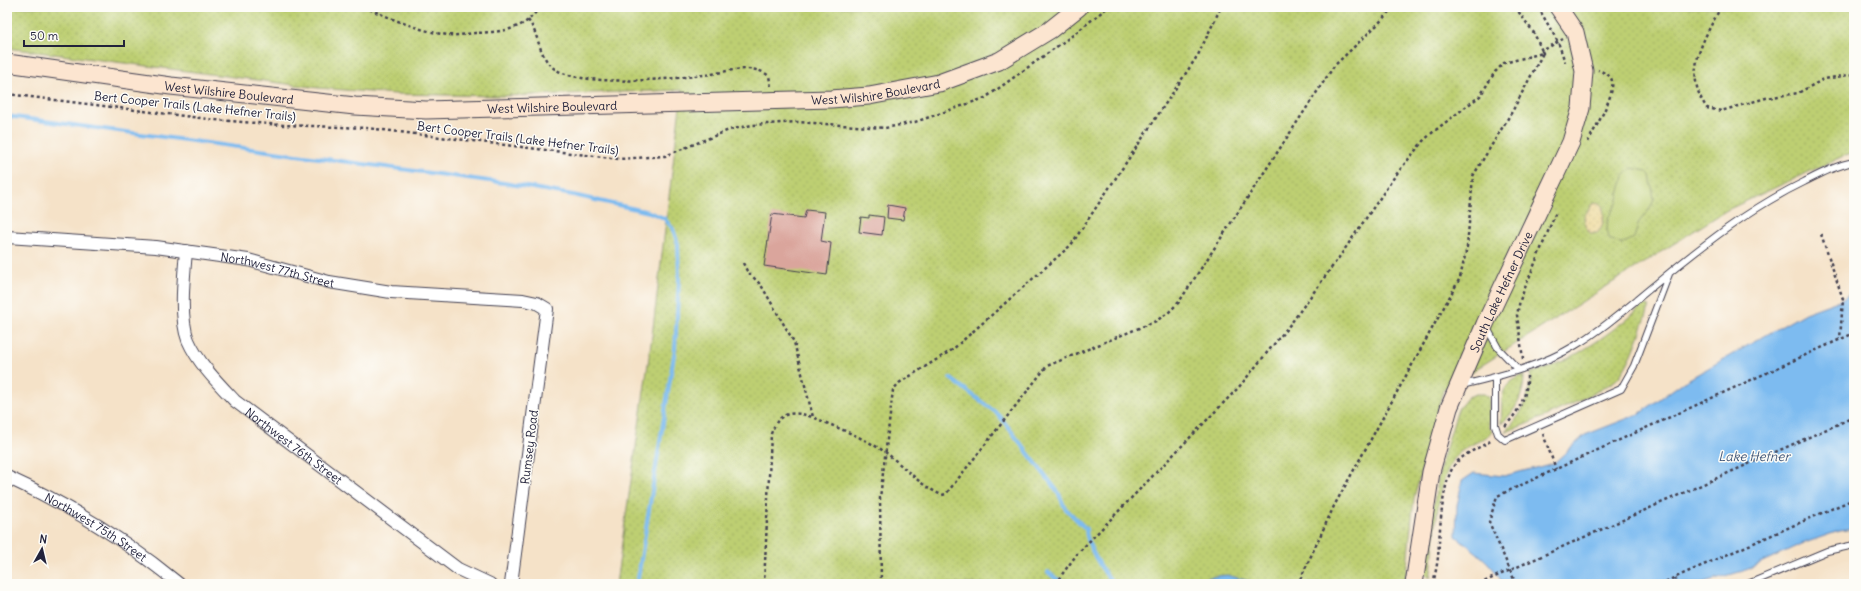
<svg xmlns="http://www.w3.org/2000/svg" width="1861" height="591" font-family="Delius,sans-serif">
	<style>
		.grass { fill: url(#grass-dots); stroke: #707856 }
		.sand { fill: url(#sand-dots); stroke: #887e6c }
		.park { fill: #bdcf72; stroke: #707856 }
		.water { fill: #7dbbf0; stroke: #506e96 }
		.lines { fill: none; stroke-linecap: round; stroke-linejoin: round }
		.stream { stroke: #7dbbf0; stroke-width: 4 }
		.building { fill: #daa59c }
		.lane-casing { stroke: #423f50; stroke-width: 8 }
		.street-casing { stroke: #423f50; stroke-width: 14 }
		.secondary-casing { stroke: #423f50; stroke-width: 19 }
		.path { stroke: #423f50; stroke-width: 2.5; stroke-dasharray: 3 3; stroke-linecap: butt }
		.lane { stroke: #fff; stroke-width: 6 }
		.street { stroke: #fff; stroke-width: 12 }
		.secondary { stroke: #fce5d0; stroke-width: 17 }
		.labels { text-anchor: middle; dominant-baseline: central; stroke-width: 3; stroke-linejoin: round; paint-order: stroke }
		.street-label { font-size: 12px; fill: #22223b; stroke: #fdfcf7 }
		.water-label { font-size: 13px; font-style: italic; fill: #42587a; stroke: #fdfcf7 }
	</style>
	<defs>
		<pattern id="grass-dots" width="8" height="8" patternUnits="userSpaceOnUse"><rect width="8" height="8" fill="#bdcf72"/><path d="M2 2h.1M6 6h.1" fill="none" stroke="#a2b164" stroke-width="1.8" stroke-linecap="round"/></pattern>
		<pattern id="sand-dots" width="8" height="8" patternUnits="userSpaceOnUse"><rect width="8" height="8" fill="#eeda9e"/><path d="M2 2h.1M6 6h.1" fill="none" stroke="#ccbb89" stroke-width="1.8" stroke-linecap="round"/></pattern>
	</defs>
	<rect width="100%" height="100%" fill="#fdfcf7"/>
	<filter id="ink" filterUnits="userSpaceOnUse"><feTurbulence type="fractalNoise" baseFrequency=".025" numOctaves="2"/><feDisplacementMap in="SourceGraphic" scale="8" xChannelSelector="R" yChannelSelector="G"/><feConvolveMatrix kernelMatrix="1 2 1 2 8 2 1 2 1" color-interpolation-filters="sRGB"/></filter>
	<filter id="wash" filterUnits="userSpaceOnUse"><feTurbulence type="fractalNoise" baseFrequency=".012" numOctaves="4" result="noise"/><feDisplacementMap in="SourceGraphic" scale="16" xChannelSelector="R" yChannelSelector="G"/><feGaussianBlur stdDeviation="0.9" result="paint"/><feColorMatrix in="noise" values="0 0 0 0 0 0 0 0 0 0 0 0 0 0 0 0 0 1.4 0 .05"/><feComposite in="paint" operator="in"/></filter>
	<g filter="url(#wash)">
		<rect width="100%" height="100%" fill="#f5e2c8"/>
		<!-- grass -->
		<path class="grass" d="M7 7H1854V151L1727 210 1443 390 1414 498 1405 584H616L652 336 682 90 501 96 396 94 319 88 7 48Z
			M1644 305 1650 306C1641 329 1634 357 1619 377 1611 388 1520 429 1506 431 1523 414 1530 397 1531 373 1575 361 1610 333 1644 305Z
			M1524 375C1524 395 1516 411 1501 424 1503 400 1497 385 1524 375Z
			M1476 394H1484L1489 397V425L1492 433C1482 441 1470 444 1460 452 1434 475 1436 544 1430 578L1424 573 1426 546 1441 464 1458 409 1468 397Z"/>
		<!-- sand -->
		<path class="sand" d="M1599 203C1607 207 1604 229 1597 233 1595 233 1592 233 1590 233L1585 226 1584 216 1593 204Z"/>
		<!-- park -->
		<path class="park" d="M1632 168 1646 171 1650 175 1654 199 1651 207 1639 222 1634 238 1622 244 1609 239 1607 228 1608 218 1617 203 1624 176Z"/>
		<!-- water -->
		<path class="water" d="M1854 290V529L1839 531 1799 545 1743 571 1697 584H1503C1492 562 1474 551 1456 536L1457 506 1462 481 1474 473 1504 476 1554 463 1585 435 1639 414 1682 383 1805 313 1843 299Z
			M1227 575 1260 584H1183L1210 577Z"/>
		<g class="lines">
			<!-- stream -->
			<path class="stream" d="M7 116 504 183 573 195 649 212 664 218 673 229 678 244 679 279 675 349 637 584
				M950 378 998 414 1058 492 1065 508 1086 529C1086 545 1103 572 1114 584
				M1048 572 1055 578 1068 584"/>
		</g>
		<g id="blocks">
			<!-- building -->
			<path class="building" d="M888 205 905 208 903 220 887 218Z
				M806 210 825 212 821 241 831 243 827 275 764 266 772 214 804 218Z
				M869 215 884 217 882 235 859 232 861 217 869 218Z"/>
		</g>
	</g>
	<g filter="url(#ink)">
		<use href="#blocks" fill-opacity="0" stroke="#423f50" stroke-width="1"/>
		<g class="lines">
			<!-- lane casing -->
			<g class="lane-casing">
				<path id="lane" d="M1487 328 1498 348 1518 369
					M1495 377V425L1498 434 1505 440 1621 389 1634 366 1669 274
					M1462 385C1500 376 1542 366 1576 345 1605 328 1631 304 1657 283 1703 245 1750 208 1804 182 1820 174 1837 165 1854 162
					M1748 584 1827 551 1854 545"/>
			</g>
			<!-- street casing -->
			<g class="street-casing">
				<g id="street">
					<path id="s1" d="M7 237 156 247 248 260 329 282 391 292 523 300 537 303 547 309 511 584"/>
					<path id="s2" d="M186 251C184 277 179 315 188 340 198 363 218 383 235 401L458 569 490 584"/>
					<path id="s3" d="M7 477C69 505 127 541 179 584"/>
				</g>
			</g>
			<!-- secondary casing -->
			<g class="secondary-casing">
				<g id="secondary">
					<path id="s4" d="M7 63 171 86 355 106 426 110 831 99 869 96 939 83 999 61 1050 30 1079 7"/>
					<path id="s5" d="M1414 584 1431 472 1449 408 1485 324 1571 142 1581 108 1584 71 1575 32 1558 7"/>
				</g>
			</g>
			<!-- path -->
			<path class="path" d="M364 7C391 18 418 31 448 35 456 36 466 34 475 33 499 32 526 31 539 7
				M1515 7 1534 33 1543 53 1542 51 1563 39
				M1538 7 1558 42 1565 62
				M1721 7C1703 40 1682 74 1707 108L1721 111 1766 98 1798 93 1824 79 1854 74
				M528 20C539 34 538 53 551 66 575 89 671 79 704 75 724 73 752 62 769 76L771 87
				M7 94 216 120 283 125 367 128 619 159 665 156 729 130 752 125 797 122 885 128 915 122 985 98 1073 35 1108 7
				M1588 142C1594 129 1618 92 1611 78 1608 74 1603 72 1598 70
				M1821 234 1843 299 1840 339
				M743 263 747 271 761 285 794 342 813 417C837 428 863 437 885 452 904 466 920 486 942 495L946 494 1047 366 1156 321 1168 313 1179 302 1334 66 1378 24 1393 7
				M1523 359 1517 315 1520 300 1556 212
				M1505 426C1518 413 1528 395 1527 376
				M1543 434 1556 469
				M1675 578 1678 584
				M764 584 771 434C778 412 792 410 812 417
				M881 584 880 498 893 390 899 383 952 350 1071 245 1198 55 1221 7
				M1055 584 1077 554 1239 387 1292 322 1340 256 1395 176 1423 141 1433 132 1480 96 1495 72 1504 63 1543 53 1513 110 1473 176 1467 247 1460 278 1334 506 1298 584
				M1433 584C1435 575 1437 566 1438 557 1440 534 1441 480 1456 463 1466 452 1480 448 1492 440
				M1479 584 1854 417
				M1516 584 1489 522 1497 496 1854 333
				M1660 584 1854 499"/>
			<!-- lane -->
			<use href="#lane" class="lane"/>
			<!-- street -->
			<use href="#street" class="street"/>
			<!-- secondary -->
			<use href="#secondary" class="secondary"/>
		</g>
	</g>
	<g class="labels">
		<!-- street labels -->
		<g class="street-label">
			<text stroke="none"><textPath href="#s4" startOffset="872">West Wilshire Boulevard</textPath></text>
			<text stroke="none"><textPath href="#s4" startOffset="224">West Wilshire Boulevard</textPath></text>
			<text transform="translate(195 106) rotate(6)">Bert Cooper Trails (Lake Hefner Trails)</text>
			<text stroke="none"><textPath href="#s4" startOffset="548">West Wilshire Boulevard</textPath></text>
			<text transform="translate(518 138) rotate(7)">Bert Cooper Trails (Lake Hefner Trails)</text>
			<text stroke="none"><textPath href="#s1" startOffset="273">Northwest 77th Street</textPath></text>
			<text stroke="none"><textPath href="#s5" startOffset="307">South Lake Hefner Drive</textPath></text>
			<text stroke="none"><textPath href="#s2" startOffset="241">Northwest 76th Street</textPath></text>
			<text transform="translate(529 447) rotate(-83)">Rumsey Road</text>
			<text stroke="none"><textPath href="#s3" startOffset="102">Northwest 75th Street</textPath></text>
		</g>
		<!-- water labels -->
		<g class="water-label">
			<text x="1754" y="456">Lake Hefner</text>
		</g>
	</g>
	<!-- margin -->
	<rect width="1861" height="591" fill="none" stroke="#fdfcf7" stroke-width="24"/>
	<!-- north arrow -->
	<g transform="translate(42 549) rotate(8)" stroke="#fdfcf7" stroke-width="3" paint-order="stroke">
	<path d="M0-3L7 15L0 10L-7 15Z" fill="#22223b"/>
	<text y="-6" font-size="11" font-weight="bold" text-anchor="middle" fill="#22223b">N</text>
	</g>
	<!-- scale -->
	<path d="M24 40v6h100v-6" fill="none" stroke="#22223b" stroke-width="2"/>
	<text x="30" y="40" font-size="12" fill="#22223b" stroke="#fdfcf7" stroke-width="3" paint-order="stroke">50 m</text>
</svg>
